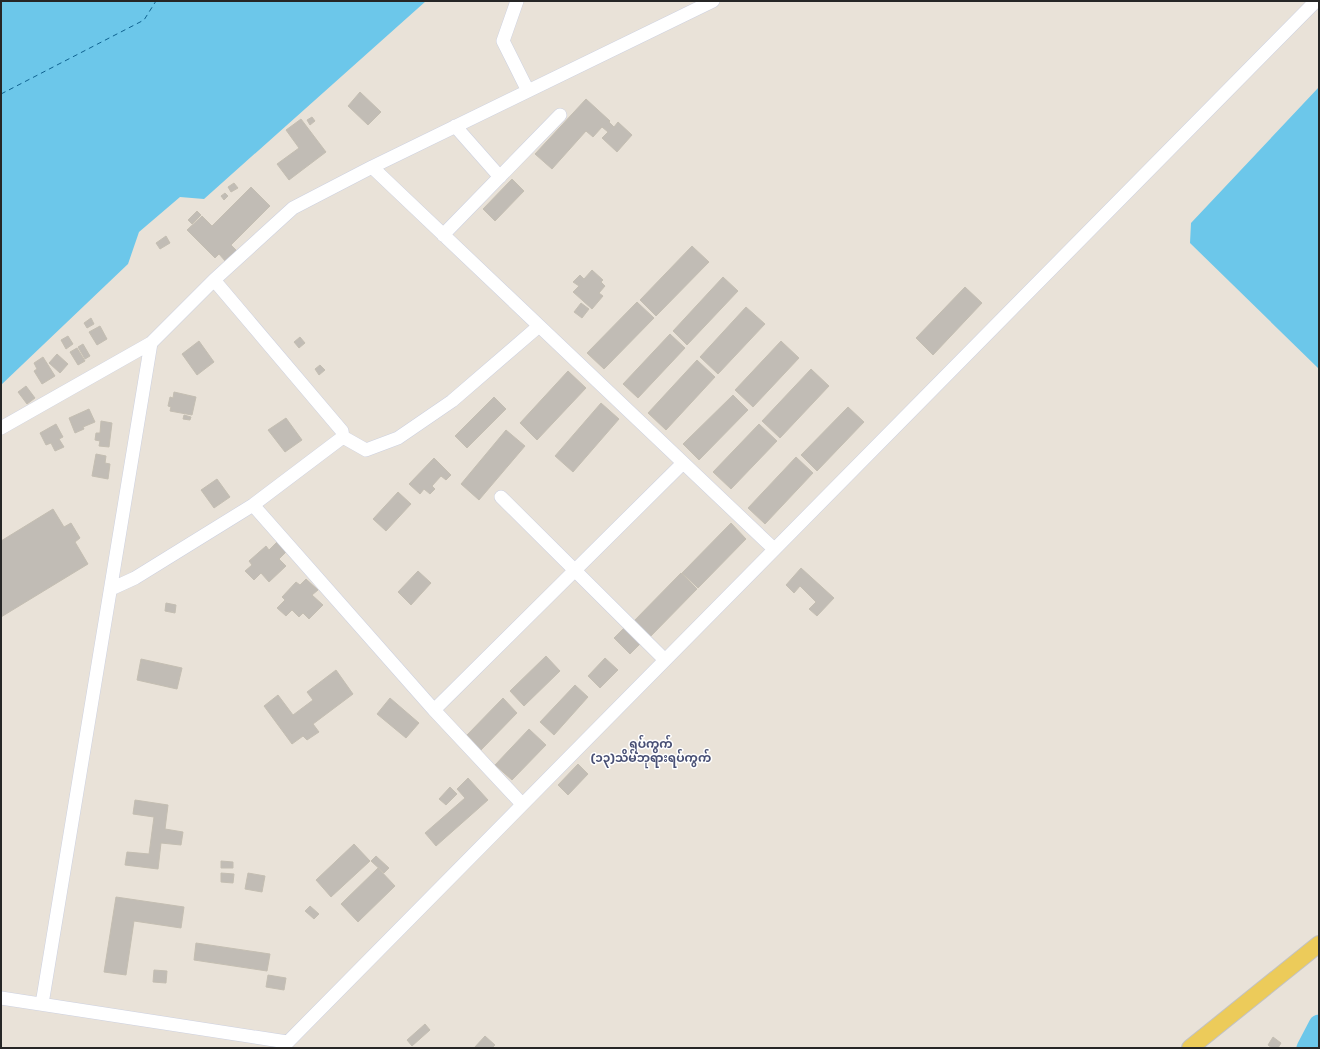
<svg xmlns="http://www.w3.org/2000/svg" width="1320" height="1049" font-family="Rubik,'Noto Sans Myanmar',sans-serif">
	<style>
		.water { fill: #6cc7ea }
		.lines { fill: none; stroke-linecap: round; stroke-linejoin: round }
		.river { stroke: #6cc7ea; stroke-width: 21 }
		.ferry { stroke: #106391; stroke-width: 1; stroke-dasharray: 5 4; stroke-linecap: butt }
		.building { fill: #c1bcb5; stroke: #c4beb2 }
		.minor-casing { stroke: #cdd1e0; stroke-width: 14 }
		.major-casing { stroke: #c2c2c2; stroke-width: 18 }
		.minor { stroke: #fff; stroke-width: 13 }
		.major { stroke: #eccb5a; stroke-width: 16 }
		.labels { text-anchor: middle; dominant-baseline: central; stroke-width: 3; stroke-linejoin: round; paint-order: stroke }
		.quarter-label { font-size: 12px; font-weight: bold; fill: #495075; stroke: #fff }
	</style>
	<rect width="100%" height="100%" fill="#e9e2d8"/>
	<!-- water -->
	<path class="water" d="M1 1H426L204 199 180 197 139 232 128 264 1 385Z
		M1319 87V369L1190 243 1191 223Z"/>
	<g class="lines">
		<!-- river -->
		<path class="river" d="M1307 1048 1319 1025"/>
		<!-- ferry -->
		<path class="ferry" d="M1 94 144 20 156 1"/>
	</g>
	<!-- building -->
	<path class="building" d="M360 92 381 112 368 125 348 106Z
		M586 99 610 121 609 122 614 127 618 122 632 135 617 152 602 138 608 132 602 127 593 137 586 131 552 169 535 154Z
		M312 117 315 121 310 125 307 120Z
		M301 119 326 152 289 180 277 164 299 148 286 130Z
		M512 179 524 191 495 221 483 209Z
		M234 183 238 188 231 192 228 187Z
		M251 187 270 206 231 245 237 251 226 262 219 254 215 258 187 230 202 216 212 226Z
		M225 193 228 196 224 200 221 196Z
		M197 211 201 215 192 224 188 220Z
		M166 236 170 243 160 249 156 243Z
		M692 246 709 262 656 316 640 300Z
		M592 270 603 280 601 282 605 286 599 293 603 296 592 309 573 292 579 286 573 282 580 275 584 279Z
		M723 277 738 291 687 345 673 331Z
		M965 287 982 303 933 355 916 338Z
		M637 302 654 318 604 369 587 353Z
		M581 303 589 309 582 318 574 312Z
		M746 307 765 324 718 374 700 357Z
		M91 318 94 324 87 328 84 323Z
		M100 326 107 339 97 345 89 332Z
		M670 334 685 348 638 398 623 384Z
		M68 336 73 344 66 349 61 340Z
		M300 337 305 343 299 348 294 342Z
		M199 341 214 362 197 375 182 354Z
		M781 341 799 358 753 407 735 390Z
		M83 344 90 356 85 359 78 347Z
		M77 348 85 361 78 365 70 352Z
		M57 354 68 364 60 373 49 363Z
		M43 357 55 376 42 384 34 371 37 369 34 363Z
		M697 360 715 377 666 430 648 413Z
		M320 365 325 370 319 375 315 369Z
		M811 369 829 386 780 438 762 421Z
		M568 371 586 388 537 440 520 423Z
		M26 386 35 398 27 404 18 392Z
		M174 392 196 397 192 415 170 411 171 407 168 406 170 397 173 398Z
		M733 395 748 410 699 460 683 444Z
		M494 397 506 409 467 448 455 436Z
		M601 403 619 419 573 472 555 456Z
		M848 407 864 422 817 471 801 455Z
		M89 409 95 422 83 427 84 429 75 433 69 418Z
		M184 415 191 417 190 420 183 419Z
		M286 418 302 440 285 452 268 430Z
		M101 421 112 423 109 447 99 446 100 441 95 440 96 433H100Z
		M56 424 63 437 59 439 64 447 55 451 51 443 46 445 40 433Z
		M759 424 777 441 731 489 713 472Z
		M506 430 525 446 479 500 461 484Z
		M96 454 106 456 105 463 110 464 108 479 92 476Z
		M796 457 813 473 765 524 748 508Z
		M434 458 451 475 446 480 441 476 432 486 435 489 430 494 424 489 420 494 409 484Z
		M217 479 230 497 214 508 201 490Z
		M398 492 411 504 386 531 373 519Z
		M53 509 64 527 71 523 80 538 75 542 88 564 1 617V541Z
		M731 523 746 539 698 588 682 573Z
		M277 542 286 552 279 559 286 566 269 582 261 573 254 580 245 571 252 565 249 561 266 546 269 550Z
		M801 568 834 598 817 616 809 609 816 602 800 586 794 593 786 585Z
		M418 571 431 583 411 605 398 592Z
		M681 573 697 589 648 639 632 623Z
		M306 579 318 590 312 595 323 605 309 619 303 613 299 617 292 610 286 616 277 608 285 600 282 597 296 582 300 585Z
		M166 603 176 605 175 613 165 611Z
		M627 625 643 641 630 654 614 638Z
		M546 656 560 671 524 706 510 691Z
		M605 658 618 670 600 688 588 676Z
		M141 659 182 668 177 689 137 680Z
		M336 670 353 694 313 724 319 732 307 740 303 736 292 744 264 706 278 695 293 715 313 700 307 692Z
		M575 685 588 697 554 735 540 722Z
		M390 698 419 723 406 738 377 714Z
		M503 698 517 713 481 750 467 735Z
		M529 729 546 745 512 780 495 765Z
		M578 764 588 774 568 795 558 785Z
		M468 778 488 800 436 846 425 833 465 798 457 789Z
		M450 787 457 794 446 805 439 799Z
		M135 800 168 805 165 829 183 832 181 845 161 843 158 869 125 865 127 852 149 854 154 817 133 814Z
		M354 844 370 861 331 897 316 880Z
		M376 856 389 868 384 873 371 861Z
		M221 861 233 862V868H221Z
		M378 868 395 886 358 922 341 904Z
		M221 873 234 874 233 883 221 882Z
		M248 873 265 876 262 892 245 889Z
		M116 897 184 907 181 928 134 921 126 975 104 972Z
		M310 906 319 914 314 919 305 911Z
		M196 943 270 954 267 971 194 960Z
		M154 970 167 971 166 983 153 982Z
		M268 975 286 978 284 990 266 987Z
		M425 1024 430 1030 412 1046 407 1040Z
		M485 1036 495 1045 492 1048H474Z
		M1273 1037 1281 1043 1278 1048H1272L1268 1045Z"/>
	<g class="lines">
		<!-- minor casing -->
		<g class="minor-casing">
			<path id="minor" d="M517 1 503 41 528 91
				M455 126 500 177
				M372 167 774 549
				M443 235 560 115
				M1 428 151 343 214 280 293 208 372 167 713 1
				M343 437 366 450 398 438 452 401 539 326
				M501 497 665 660
				M253 505 434 710 522 804
				M111 589 135 578 253 505 343 437 342 431 214 280
				M434 710 682 464
				M1 998 287 1042
				M42 1004 151 343
				M282 1048 1316 1"/>
		</g>
		<!-- major casing -->
		<g class="major-casing">
			<path id="major" d="M1190 1048 1319 944"/>
		</g>
		<!-- minor -->
		<use href="#minor" class="minor"/>
		<!-- major -->
		<use href="#major" class="major"/>
	</g>
	<g class="labels">
		<!-- quarter labels -->
		<g class="quarter-label">
			<text x="651" y="744">ရပ်ကွက်<tspan x="651" dy="14">(၁၃)သိမ်ဘုရားရပ်ကွက်</tspan></text>
		</g>
	</g>
	<!-- border -->
	<rect width="1320" height="1049" fill="none" stroke="#262626" stroke-width="4"/>
</svg>
